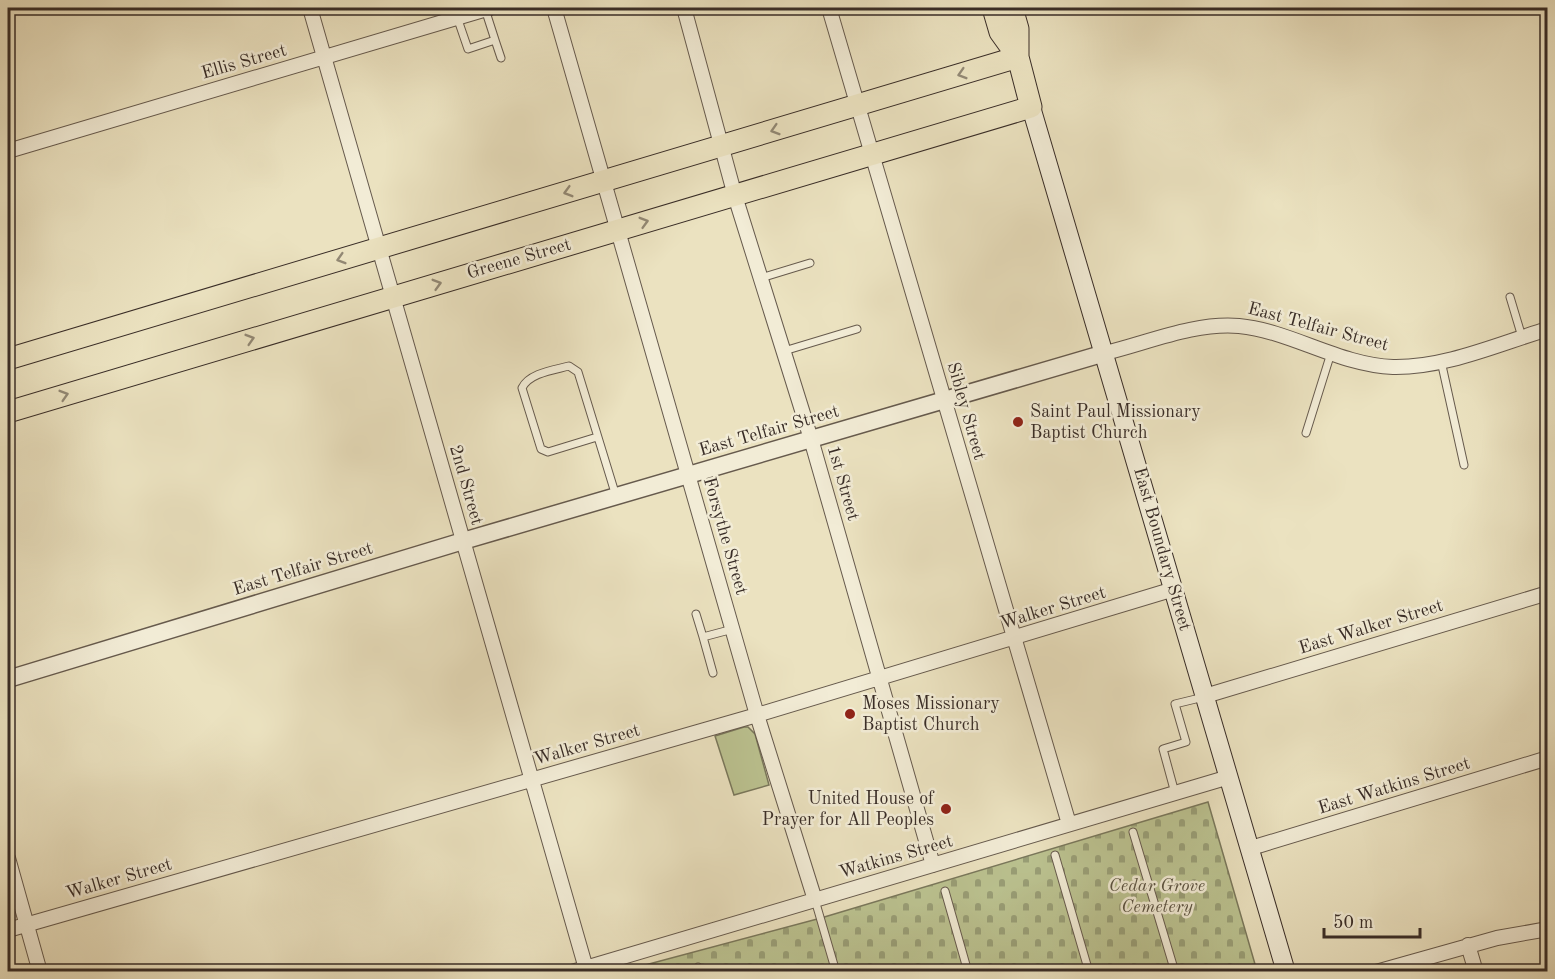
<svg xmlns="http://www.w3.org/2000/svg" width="1555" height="979" font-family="'Old Standard TT',serif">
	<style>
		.cemetery { fill: url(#cemetery-stones); stroke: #7a785c; stroke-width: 1.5 }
		.park { fill: #bbc290; stroke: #7a785c; stroke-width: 1.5 }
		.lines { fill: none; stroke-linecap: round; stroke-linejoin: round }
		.service-casing { stroke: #665a4d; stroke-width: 9 }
		.minor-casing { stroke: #665a4d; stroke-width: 16 }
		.tertiary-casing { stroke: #665a4d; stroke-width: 19 }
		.secondary-casing { stroke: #392d27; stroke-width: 20 }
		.primary-casing { stroke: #392d27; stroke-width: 23 }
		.service { stroke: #f2ecd6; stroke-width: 7 }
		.minor { stroke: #f2ecd6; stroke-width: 14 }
		.tertiary { stroke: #f2ecd6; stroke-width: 16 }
		.secondary { stroke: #f2ecd6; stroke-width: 18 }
		.primary { stroke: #ebe2c0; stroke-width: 21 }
		.oneway { stroke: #928874 }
		.poi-dot { fill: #8f2418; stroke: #f2ecd6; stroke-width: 2 }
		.labels { text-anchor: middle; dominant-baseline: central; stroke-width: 5; stroke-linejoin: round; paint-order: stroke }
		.street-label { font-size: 18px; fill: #392d27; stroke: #f2ecd6 }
		.poi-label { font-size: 18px; fill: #392d27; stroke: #f2ecd6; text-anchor: start }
		.park-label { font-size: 18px; font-style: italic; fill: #5a5241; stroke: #f2ecd6 }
	</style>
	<defs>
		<pattern id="cemetery-stones" width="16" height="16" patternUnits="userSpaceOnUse" patternTransform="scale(1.5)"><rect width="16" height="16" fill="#bbc290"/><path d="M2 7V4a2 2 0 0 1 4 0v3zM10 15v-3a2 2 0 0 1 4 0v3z" fill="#999e76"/></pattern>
	</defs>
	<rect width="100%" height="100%" fill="#ebe2c0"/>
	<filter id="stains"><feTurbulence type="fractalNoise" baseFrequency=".00333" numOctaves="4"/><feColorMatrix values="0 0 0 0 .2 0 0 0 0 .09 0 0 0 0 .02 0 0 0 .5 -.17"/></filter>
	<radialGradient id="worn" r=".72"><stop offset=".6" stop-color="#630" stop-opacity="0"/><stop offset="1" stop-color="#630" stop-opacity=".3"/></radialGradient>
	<!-- cemetery -->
	<path class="cemetery" d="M1208 802 1257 971 619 972 821 918Z"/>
	<!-- park -->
	<path class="park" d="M744 727H748L755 734 769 785 734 795 715 736Z"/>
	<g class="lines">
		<!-- service casing -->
		<g class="service-casing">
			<path id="service" d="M457 17 468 49 495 40 485 9
				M495 40 501 58
				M761 278 810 263
				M1510 297 1522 337
				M784 351 857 329
				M1441 361 1464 465
				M1306 433 1331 353
				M597 437 548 452 541 449 522 388C529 373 554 370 569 366L578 372 616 496
				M696 614 703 637 733 629
				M703 637 713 673
				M1175 793 1163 749 1186 742 1175 704 1204 697
				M1133 832 1175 972
				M1055 855 1089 972
				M945 891 968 972
				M815 900 836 972
				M698 967 700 972"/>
		</g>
		<!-- minor casing -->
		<g class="minor-casing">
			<path id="minor" d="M310 8 587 972
				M554 8 757 715 815 900
				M684 8 735 196 811 439 933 865
				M829 8 1069 824
				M8 151 490 8
				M1105 353C1147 343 1195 322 1239 326 1291 331 1339 365 1393 367 1445 368 1498 344 1548 329
				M1205 696 1548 593
				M1251 848 1548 758
				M8 858 40 972
				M8 930 757 715 1174 589
				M1468 945 1476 972
				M572 972 1229 777
				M1376 972 1497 938 1548 929"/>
		</g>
		<!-- tertiary casing -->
		<g class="tertiary-casing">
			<path id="tertiary" d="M8 679 463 541 1105 353"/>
		</g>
		<!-- secondary casing -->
		<g class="secondary-casing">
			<path id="secondary" d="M1031 107 1286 972"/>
		</g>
		<!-- primary casing -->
		<g class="primary-casing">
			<path id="primary" d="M993 8 1000 32 1018 57
				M8 359 1018 57
				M8 412 1031 107 1018 57V29L1012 8"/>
		</g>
		<!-- service -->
		<use href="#service" class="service"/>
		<!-- minor -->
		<use href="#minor" class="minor"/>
		<!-- tertiary -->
		<use href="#tertiary" class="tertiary"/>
		<!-- secondary -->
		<use href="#secondary" class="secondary"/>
		<!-- primary -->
		<use href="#primary" class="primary"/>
	</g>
	<!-- one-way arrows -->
	<defs><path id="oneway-chevron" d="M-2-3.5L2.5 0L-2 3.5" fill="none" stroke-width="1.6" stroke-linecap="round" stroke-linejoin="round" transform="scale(1.5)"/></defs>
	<g class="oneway">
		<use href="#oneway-chevron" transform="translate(962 74) rotate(163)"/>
		<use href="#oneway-chevron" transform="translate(775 130) rotate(163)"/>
		<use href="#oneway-chevron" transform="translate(568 192) rotate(164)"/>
		<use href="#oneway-chevron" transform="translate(644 222) rotate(-16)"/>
		<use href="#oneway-chevron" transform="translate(341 259) rotate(163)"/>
		<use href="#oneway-chevron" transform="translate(437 284) rotate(-16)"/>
		<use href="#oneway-chevron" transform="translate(250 339) rotate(-17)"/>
		<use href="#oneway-chevron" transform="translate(64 395) rotate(-17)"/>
	</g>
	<!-- markers -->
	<g class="poi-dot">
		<circle cx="1018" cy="422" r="6"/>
		<circle cx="850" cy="714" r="6"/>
		<circle cx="946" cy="809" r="6"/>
	</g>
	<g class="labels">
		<!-- street labels -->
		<g class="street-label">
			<text transform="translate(244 62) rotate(-16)">Ellis Street</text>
			<text transform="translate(519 259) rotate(-16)">Greene Street</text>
			<text transform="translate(1318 327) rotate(15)">East Telfair Street</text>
			<text transform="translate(966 411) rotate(74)">Sibley Street</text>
			<text transform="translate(769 431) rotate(-16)">East Telfair Street</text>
			<text transform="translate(843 483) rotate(74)">1st Street</text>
			<text transform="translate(466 485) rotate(74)">2nd Street</text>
			<text transform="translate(725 536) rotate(74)">Forsythe Street</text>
			<text transform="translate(1162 549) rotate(74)">East Boundary Street</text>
			<text transform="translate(303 569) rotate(-17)">East Telfair Street</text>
			<text transform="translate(1053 608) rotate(-17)">Walker Street</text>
			<text transform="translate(1371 627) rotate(-17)">East Walker Street</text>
			<text transform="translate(587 745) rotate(-16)">Walker Street</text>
			<text transform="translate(1394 786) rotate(-17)">East Watkins Street</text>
			<text transform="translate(896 857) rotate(-16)">Watkins Street</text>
			<text transform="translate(119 879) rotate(-16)">Walker Street</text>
		</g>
		<!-- poi labels -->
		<g class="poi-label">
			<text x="1030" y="412">Saint Paul Missionary<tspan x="1030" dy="21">Baptist Church</tspan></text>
			<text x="862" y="704">Moses Missionary<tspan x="862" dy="21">Baptist Church</tspan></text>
			<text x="934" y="799" text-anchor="end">United House of<tspan x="934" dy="21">Prayer for All Peoples</tspan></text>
		</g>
		<!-- park labels -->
		<g class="park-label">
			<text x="1157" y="886">Cedar Grove<tspan x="1157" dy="21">Cemetery</tspan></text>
		</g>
	</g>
	<!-- margin -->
	<rect width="1555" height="979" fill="none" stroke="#ebe2c0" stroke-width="30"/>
	<rect x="9" y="9" width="1537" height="961" fill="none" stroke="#392d27" stroke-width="3"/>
	<rect x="15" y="15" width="1525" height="949" fill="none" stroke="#392d27" stroke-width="1.5"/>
	<!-- scale -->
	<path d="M1324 928v9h96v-9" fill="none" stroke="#392d27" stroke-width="3"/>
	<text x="1333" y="928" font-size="18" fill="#392d27" stroke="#f2ecd6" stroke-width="4.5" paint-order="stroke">50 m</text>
	<rect width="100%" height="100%" filter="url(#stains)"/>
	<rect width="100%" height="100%" fill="url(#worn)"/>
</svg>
